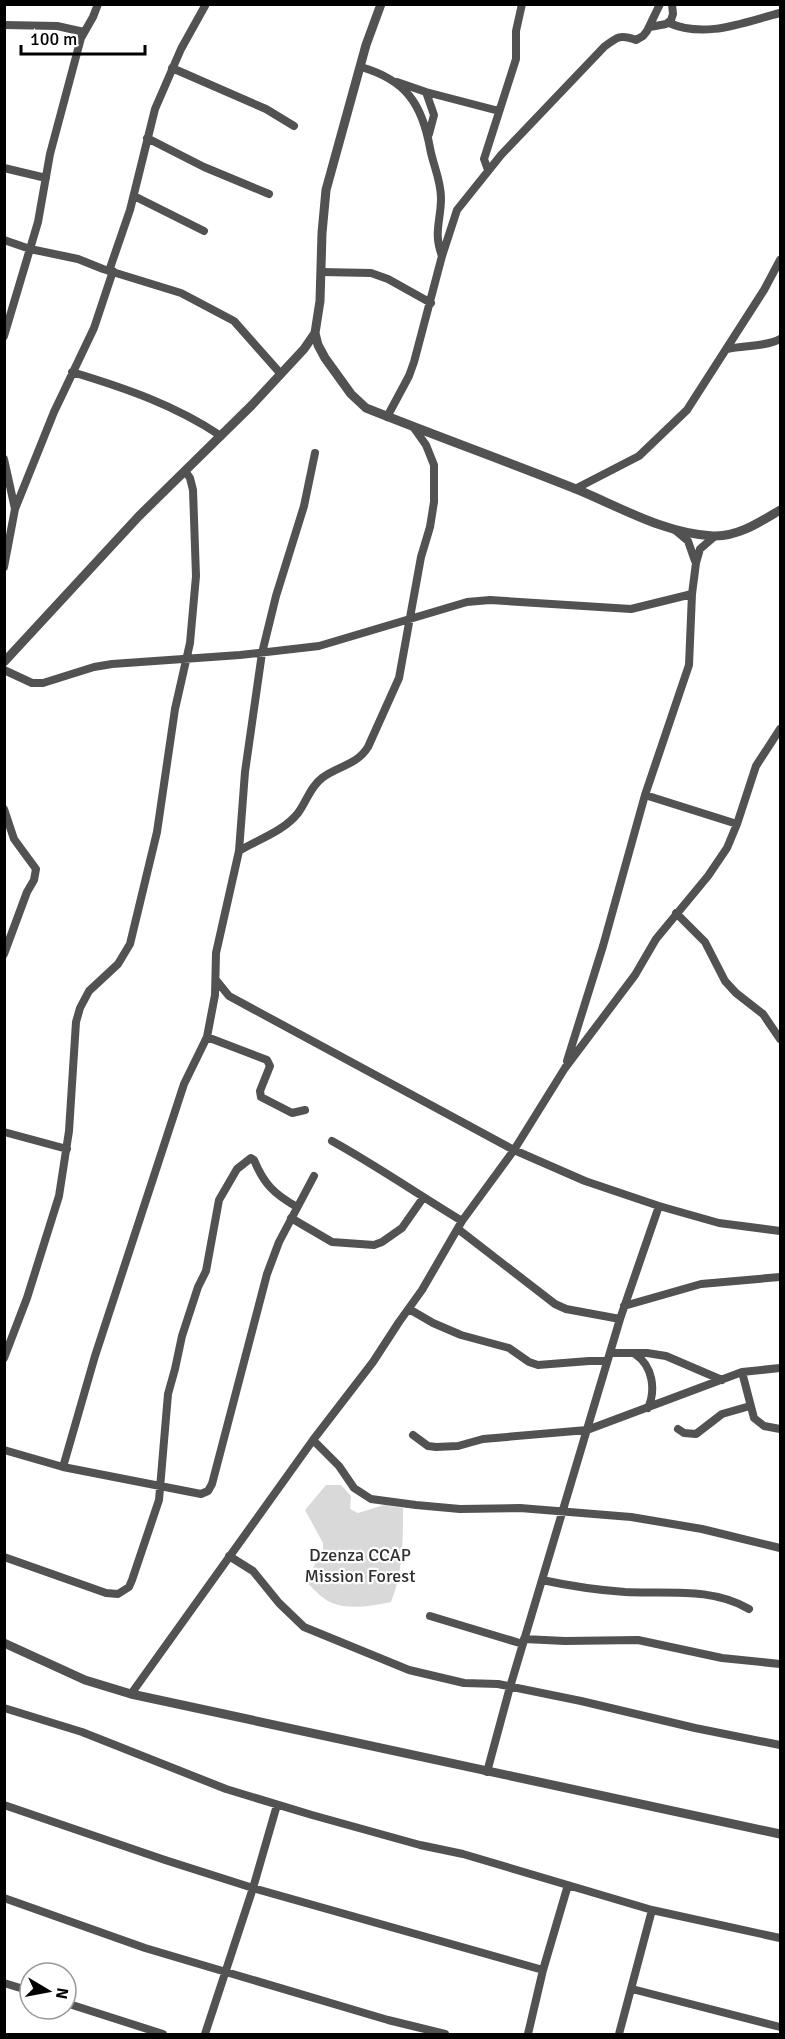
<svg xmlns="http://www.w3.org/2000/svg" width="785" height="2039" font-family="Signika,sans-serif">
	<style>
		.green { fill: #d9d9d9 }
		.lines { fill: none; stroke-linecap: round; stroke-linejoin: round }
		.minor { stroke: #525252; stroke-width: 8 }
		.tertiary { stroke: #525252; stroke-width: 9 }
		.labels { text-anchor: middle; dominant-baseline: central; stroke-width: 4.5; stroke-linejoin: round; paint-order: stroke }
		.park-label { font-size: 18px; fill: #303030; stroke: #fff }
	</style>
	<rect width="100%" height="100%" fill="#fff"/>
	<!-- green -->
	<path class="green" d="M326 1485H341L351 1496 350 1509 358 1513 384 1505 403 1508C403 1540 403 1573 391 1602 372 1606 350 1610 332 1603 322 1599 313 1588 305 1581L323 1551V1543L305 1510Z"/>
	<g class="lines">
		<!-- minor -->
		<path class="minor" d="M669 23C706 39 744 22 780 13
			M4 25 57 26 84 32
			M650 27 666 24 671 20 673 14 672 4
			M361 67C406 80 422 104 430 148 433 165 441 180 441 198 441 221 433 232 442 256
			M172 68 266 109 294 126
			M397 82 426 92 499 111
			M426 92 434 115 429 134
			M147 138 204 167 269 194
			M4 168 46 178
			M488 170 484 159 516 59V31L522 4
			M134 196 204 231
			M4 240 30 249 78 259 103 269 181 293 234 321 280 373
			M109 271 130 210 155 109 181 49 206 4
			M321 272 371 273 388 279 431 303
			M4 336 38 222 50 154 81 38 93 17 98 4
			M727 349C745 345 765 347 780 339
			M72 372C125 388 175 405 221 436
			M387 417 409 376 414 362 442 256 457 210 501 155 604 47C617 37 620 34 636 40L643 36 647 31 660 4
			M4 459 15 509 4 567
			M575 489 639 456 687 410 764 290 780 260
			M15 509 54 412 94 328 113 271
			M675 530 688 541 695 561
			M4 670 32 683H43L94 667 112 664 240 655 319 646 467 602 490 600 631 609 692 594
			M645 795 737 824
			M4 809 14 839 36 869 34 880 27 892 4 954
			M239 851C259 839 284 831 298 813 307 801 310 787 322 778 338 766 357 765 368 747L399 678 421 557 430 527 434 502V465L426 445 414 428
			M676 913 705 942 725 981 736 993 763 1014 780 1039
			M216 980 229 996 514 1150 585 1181 659 1206 719 1223 780 1231
			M207 1037 267 1060 270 1066 260 1091 261 1097 292 1113 305 1110
			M567 1061 603 946 645 795 689 665 692 594 696 563 700 549 715 536
			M4 1132 67 1149
			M332 1141C377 1166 419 1195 462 1221
			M291 1218 332 1242 374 1245 382 1242 402 1228 423 1198
			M458 1229 555 1304 566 1309 620 1319
			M624 1306 701 1284 780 1277
			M409 1309 433 1323 461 1335 509 1348 529 1362 538 1365 589 1361H607
			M610 1353H647L666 1356 722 1380
			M635 1354C653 1366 656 1390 648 1408
			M4 1358 27 1298 59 1196 69 1131 76 1022 80 1008 89 991 118 964 130 944 157 832 175 709 190 643 196 576 193 490 190 478 185 471
			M742 1372 754 1418 764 1426 780 1429
			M678 1429 684 1433 696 1434 722 1414 750 1406
			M413 1435 428 1446 436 1447 458 1446 483 1439 587 1430 742 1372 780 1368
			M313 1440 339 1466 354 1488 371 1499 416 1505 460 1509 520 1508 631 1517 702 1529 780 1548
			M4 1450 63 1467 201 1494 208 1491 212 1484 267 1274 279 1242 314 1176
			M63 1467 95 1356 184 1084 207 1037 215 995 216 953 239 851 245 772 262 653 276 596 304 506 315 453
			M229 1556 253 1571 279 1603 304 1627 409 1670 464 1683 498 1684 581 1701 695 1728 780 1745
			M4 1557 106 1593 118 1594 129 1587 132 1580 159 1500 168 1394 175 1369 182 1336 198 1287 206 1271 219 1200 237 1169 251 1158 254 1160C264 1184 274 1194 297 1207
			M542 1580C570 1586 597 1590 625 1592 667 1594 712 1587 749 1609
			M430 1616 523 1644
			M524 1639 565 1641 638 1640 722 1658 780 1664
			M131 1694 313 1440 373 1362 399 1322 422 1290 462 1221 514 1150 565 1068 635 975 656 939 708 876 727 848 737 824 756 766 780 729
			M4 1708 82 1732 226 1789 312 1815 420 1845 463 1854 652 1910 780 1938
			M487 1772 510 1687 620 1319 659 1206
			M4 1805 165 1860 253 1888 543 1970
			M4 1898 145 1948 388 2020 445 2034
			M4 1983 30 1991
			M632 1989 780 2027
			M66 2003 163 2034
			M205 2034 253 1888 277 1805
			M528 2034 543 1970 568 1885
			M619 2034 652 1910"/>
		<!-- tertiary -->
		<path class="tertiary" d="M381 4 366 45 326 190 322 233 320 301 315 333 318 345 325 358 351 394 366 408C436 436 506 461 576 489 620 507 665 534 713 536 738 537 760 522 780 510
			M4 662 139 516 252 405 304 349 315 333
			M4 1643 85 1680 131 1694 780 1834"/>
	</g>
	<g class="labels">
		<!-- park labels -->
		<g class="park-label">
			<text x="360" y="1555">Dzenza CCAP<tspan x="360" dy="21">Mission Forest</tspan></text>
		</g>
	</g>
	<!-- border -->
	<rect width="785" height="2039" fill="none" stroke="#000000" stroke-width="12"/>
	<!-- north arrow -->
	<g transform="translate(48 1991) rotate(100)"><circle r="28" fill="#ffffff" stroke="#999999" stroke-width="1.5"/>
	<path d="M0-4.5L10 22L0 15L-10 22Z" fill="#000000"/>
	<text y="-9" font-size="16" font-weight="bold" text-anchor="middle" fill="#000000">N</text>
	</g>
	<!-- scale -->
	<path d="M21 45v9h124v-9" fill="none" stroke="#000000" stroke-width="3"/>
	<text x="30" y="45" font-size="18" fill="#000000" stroke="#ffffff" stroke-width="4.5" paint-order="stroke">100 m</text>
</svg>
